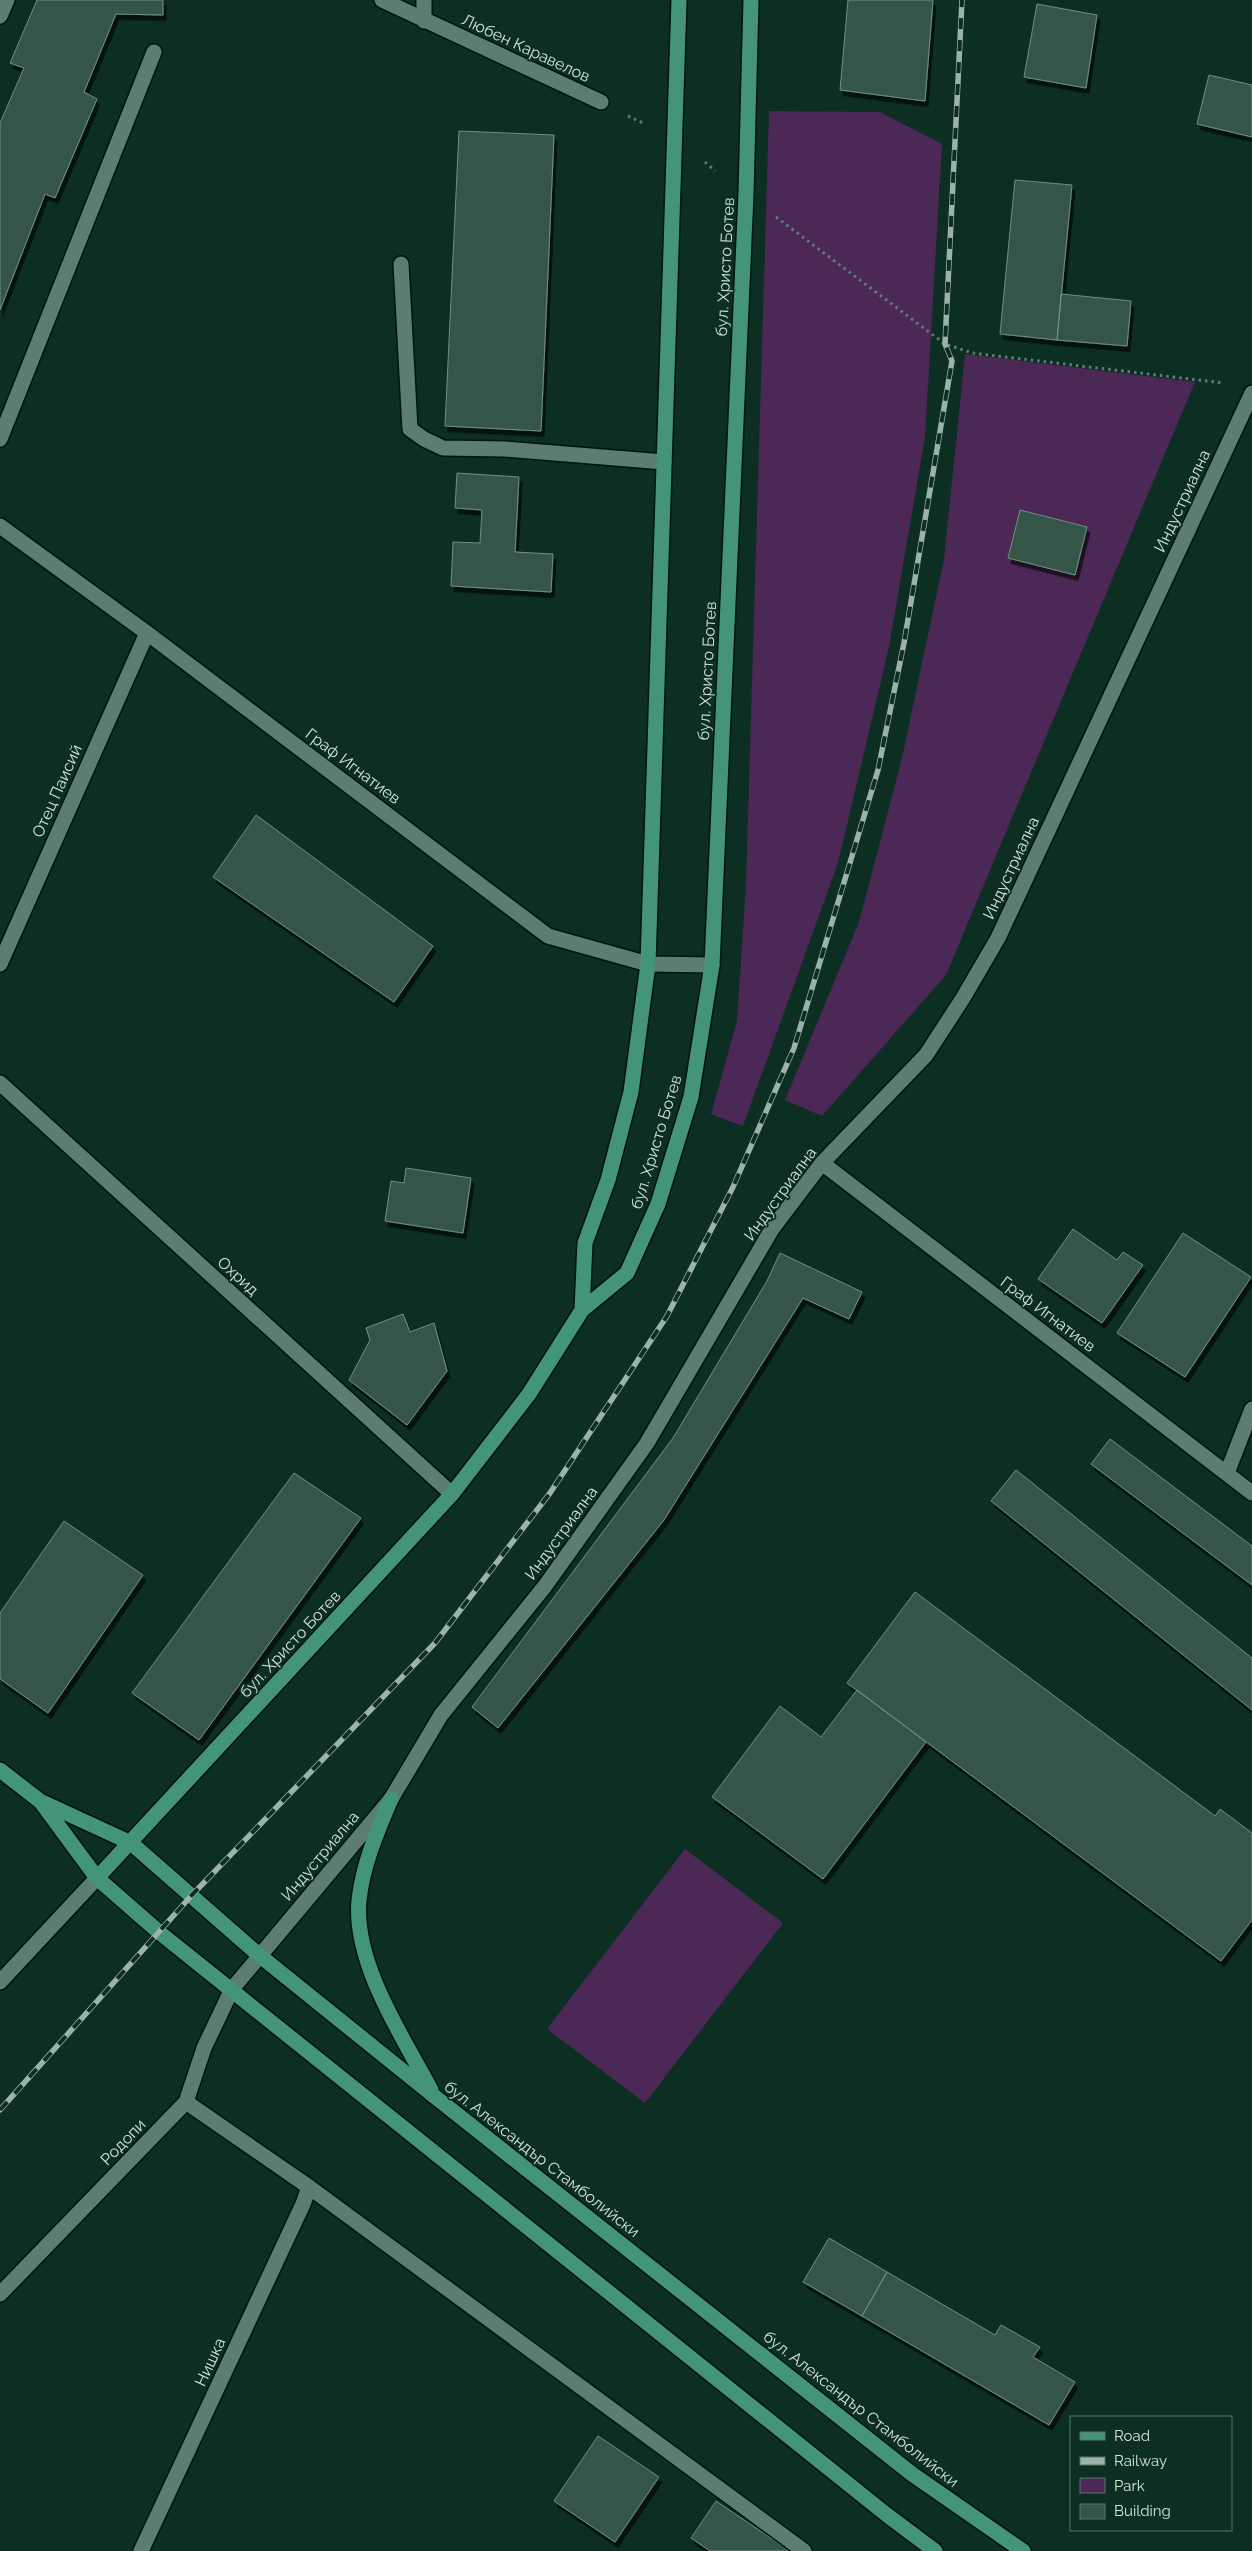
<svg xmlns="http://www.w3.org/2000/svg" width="1252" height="2551" font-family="Raleway,sans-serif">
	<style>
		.green { fill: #4b2855 }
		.building { fill: #345549; stroke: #6f9183; filter: url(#shadow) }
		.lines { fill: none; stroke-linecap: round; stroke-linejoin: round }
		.minor-casing { stroke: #00150d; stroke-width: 18 }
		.major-casing { stroke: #00150d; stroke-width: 18 }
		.path { stroke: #627d73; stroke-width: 3; stroke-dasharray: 2.5 4; stroke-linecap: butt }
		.minor { stroke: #5c7e71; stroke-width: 15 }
		.major { stroke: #43947a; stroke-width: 15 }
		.rail-casing { stroke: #9db3aa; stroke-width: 5.5 }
		.rail { stroke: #0d2e23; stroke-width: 4; stroke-dasharray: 11; stroke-linecap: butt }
		.labels { text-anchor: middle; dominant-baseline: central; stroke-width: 4; stroke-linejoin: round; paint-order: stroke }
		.street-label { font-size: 16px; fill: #d1e3db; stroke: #0d2e23 }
	</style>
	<defs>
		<filter id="shadow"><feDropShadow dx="3" dy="5.5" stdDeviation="0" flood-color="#0009"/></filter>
	</defs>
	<rect width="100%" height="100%" fill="#0d2e23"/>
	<!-- green -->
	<path class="green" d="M769 111 880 112 942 144 925 437 889 647 838 863 743 1126 711 1114 737 1021 746 884Z
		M965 354 1195 382 946 975 822 1116 785 1100 859 922 902 758 944 559Z
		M685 1849 783 1923 645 2103 547 2029Z"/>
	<!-- building -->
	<path class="building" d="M37 0H163V15L116 14 84 92 97 99 55 198 45 194 0 310V123L24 68 10 63Z
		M848 0H933L925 101 840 90Z
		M1037 4 1097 15 1086 88 1024 77Z
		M1209 75 1252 85V137L1197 124Z
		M459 131 554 135 541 431 445 426Z
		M1015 180 1072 185 1057 340 1000 334Z
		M1061 294 1131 301 1127 346 1057 340Z
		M457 473 519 477 515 552 553 554 551 592 451 586 453 542 480 543 482 510 455 508Z
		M1020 510 1087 527 1075 575 1008 558Z
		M256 815 433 946 394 1002 213 877Z
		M406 1168 471 1178 463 1233 385 1221 391 1181 404 1183Z
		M1073 1229 1117 1260 1123 1252 1143 1265 1102 1323 1038 1279Z
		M1183 1233 1251 1277 1185 1377 1117 1333Z
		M780 1253 862 1292 849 1319 803 1298 664 1520 498 1728 472 1707 673 1438 767 1281Z
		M403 1314 410 1332 434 1323 447 1371 407 1425 349 1380 370 1340 366 1328Z
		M1110 1439 1252 1546V1585L1091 1464Z
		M1016 1470 1252 1658V1710L991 1501Z
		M294 1473 361 1518 199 1740 132 1693Z
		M64 1521 143 1575 48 1713 0 1679V1613Z
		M915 1592 1215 1816 1220 1809 1252 1833V1920L1221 1961 847 1683Z
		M857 1690 926 1742 823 1879 712 1797 780 1706 821 1737Z
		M829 2238 887 2272 862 2316 803 2282Z
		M887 2272 995 2335 1001 2325 1040 2347 1033 2357 1075 2382 1049 2425 862 2316Z
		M598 2436 659 2477 615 2542 554 2501Z
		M716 2501 790 2551H710L691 2538Z"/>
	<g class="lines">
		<!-- minor casing -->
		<g class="minor-casing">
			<path id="minor" d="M382 0 601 102
				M0 16 7 0
				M424 21V0
				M401 264 410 429 424 439 443 448 505 449 664 462
				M0 439 154 52
				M0 526 147 633 548 936 648 964 712 965
				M0 964 147 633
				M0 1083 452 1494
				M822 1163 1252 1493
				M1227 1473 1252 1409
				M0 1982 97 1878
				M186 2102 309 2187 804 2551
				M0 2294 186 2102 204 2048 232 1989 391 1799 441 1715 545 1586 647 1443 772 1229 822 1163 926 1055 963 998 998 938 1252 393
				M141 2551 303 2204 309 2187"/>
		</g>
		<!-- major casing -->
		<g class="major-casing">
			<path id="major" d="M582 1310 585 1243 608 1180 631 1092 648 964 679 0
				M0 1770 40 1801 131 1843 259 1955 434 2096 912 2474 1023 2551
				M391 1799C377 1832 363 1864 359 1900 353 1963 403 2037 431 2090
				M41 1802 97 1878 160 1933 887 2515 935 2551
				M97 1878 452 1494 529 1394 582 1310 627 1273 658 1204 691 1097 712 965 746 194 751 0"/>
		</g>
		<!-- path -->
		<path class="path" d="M628 116 645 124
			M705 162 715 171
			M776 217 945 344 972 353 1224 383"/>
		<!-- minor -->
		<use href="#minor" class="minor"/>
		<!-- major -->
		<use href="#major" class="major"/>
		<!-- rail casing -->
		<g class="rail-casing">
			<path id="rail" d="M0 2110 191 1896 435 1643 550 1493 667 1316 733 1187 794 1048 878 770 904 643 952 361 945 344 962 0"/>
		</g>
		<!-- rail -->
		<use href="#rail" class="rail"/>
	</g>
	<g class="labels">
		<!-- street labels -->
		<g class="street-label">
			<text transform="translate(526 48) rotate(25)">Любен Каравелов</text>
			<text transform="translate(725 267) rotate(-87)">бул. Христо Ботев</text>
			<text transform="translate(1182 501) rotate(-65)">Индустриална</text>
			<text transform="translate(707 671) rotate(-87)">бул. Христо Ботев</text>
			<text transform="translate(353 766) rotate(37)">Граф Игнатиев</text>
			<text transform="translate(57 791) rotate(-66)">Отец Паисий</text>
			<text transform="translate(1011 868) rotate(-65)">Индустриална</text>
			<text transform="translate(656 1142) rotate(-73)">бул. Христо Ботев</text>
			<text transform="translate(780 1194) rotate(-54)">Индустриална</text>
			<text transform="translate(238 1276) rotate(42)">Охрид</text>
			<text transform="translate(1048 1314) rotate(37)">Граф Игнатиев</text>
			<text transform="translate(561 1533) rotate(-54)">Индустриална</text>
			<text transform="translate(290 1644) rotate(-47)">бул. Христо Ботев</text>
			<text transform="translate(320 1856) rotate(-50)">Индустриална</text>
			<text transform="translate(123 2142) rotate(-46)">Родопи</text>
			<text transform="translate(542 2159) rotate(38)">бул. Александър Стамболийски</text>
			<text transform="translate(210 2362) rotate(-65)">Нишка</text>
			<text transform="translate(861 2409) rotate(38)">бул. Александър Стамболийски</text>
		</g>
	</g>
	<!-- legend -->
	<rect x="1070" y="2416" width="162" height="115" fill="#0d2e23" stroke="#5b766d"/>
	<rect x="1080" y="2432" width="25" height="8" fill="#43947a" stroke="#5b766d"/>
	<text x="1114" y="2441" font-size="15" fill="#d1e3db">Road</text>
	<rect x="1080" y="2457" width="25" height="8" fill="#9db3aa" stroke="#5b766d"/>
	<text x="1114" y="2466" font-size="15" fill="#d1e3db">Railway</text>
	<rect x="1080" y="2478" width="25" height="15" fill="#4b2855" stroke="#5b766d"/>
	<text x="1114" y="2491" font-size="15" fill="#d1e3db">Park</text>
	<rect x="1080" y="2504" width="25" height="15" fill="#345549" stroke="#5b766d"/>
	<text x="1114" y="2516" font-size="15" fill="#d1e3db">Building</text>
</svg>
